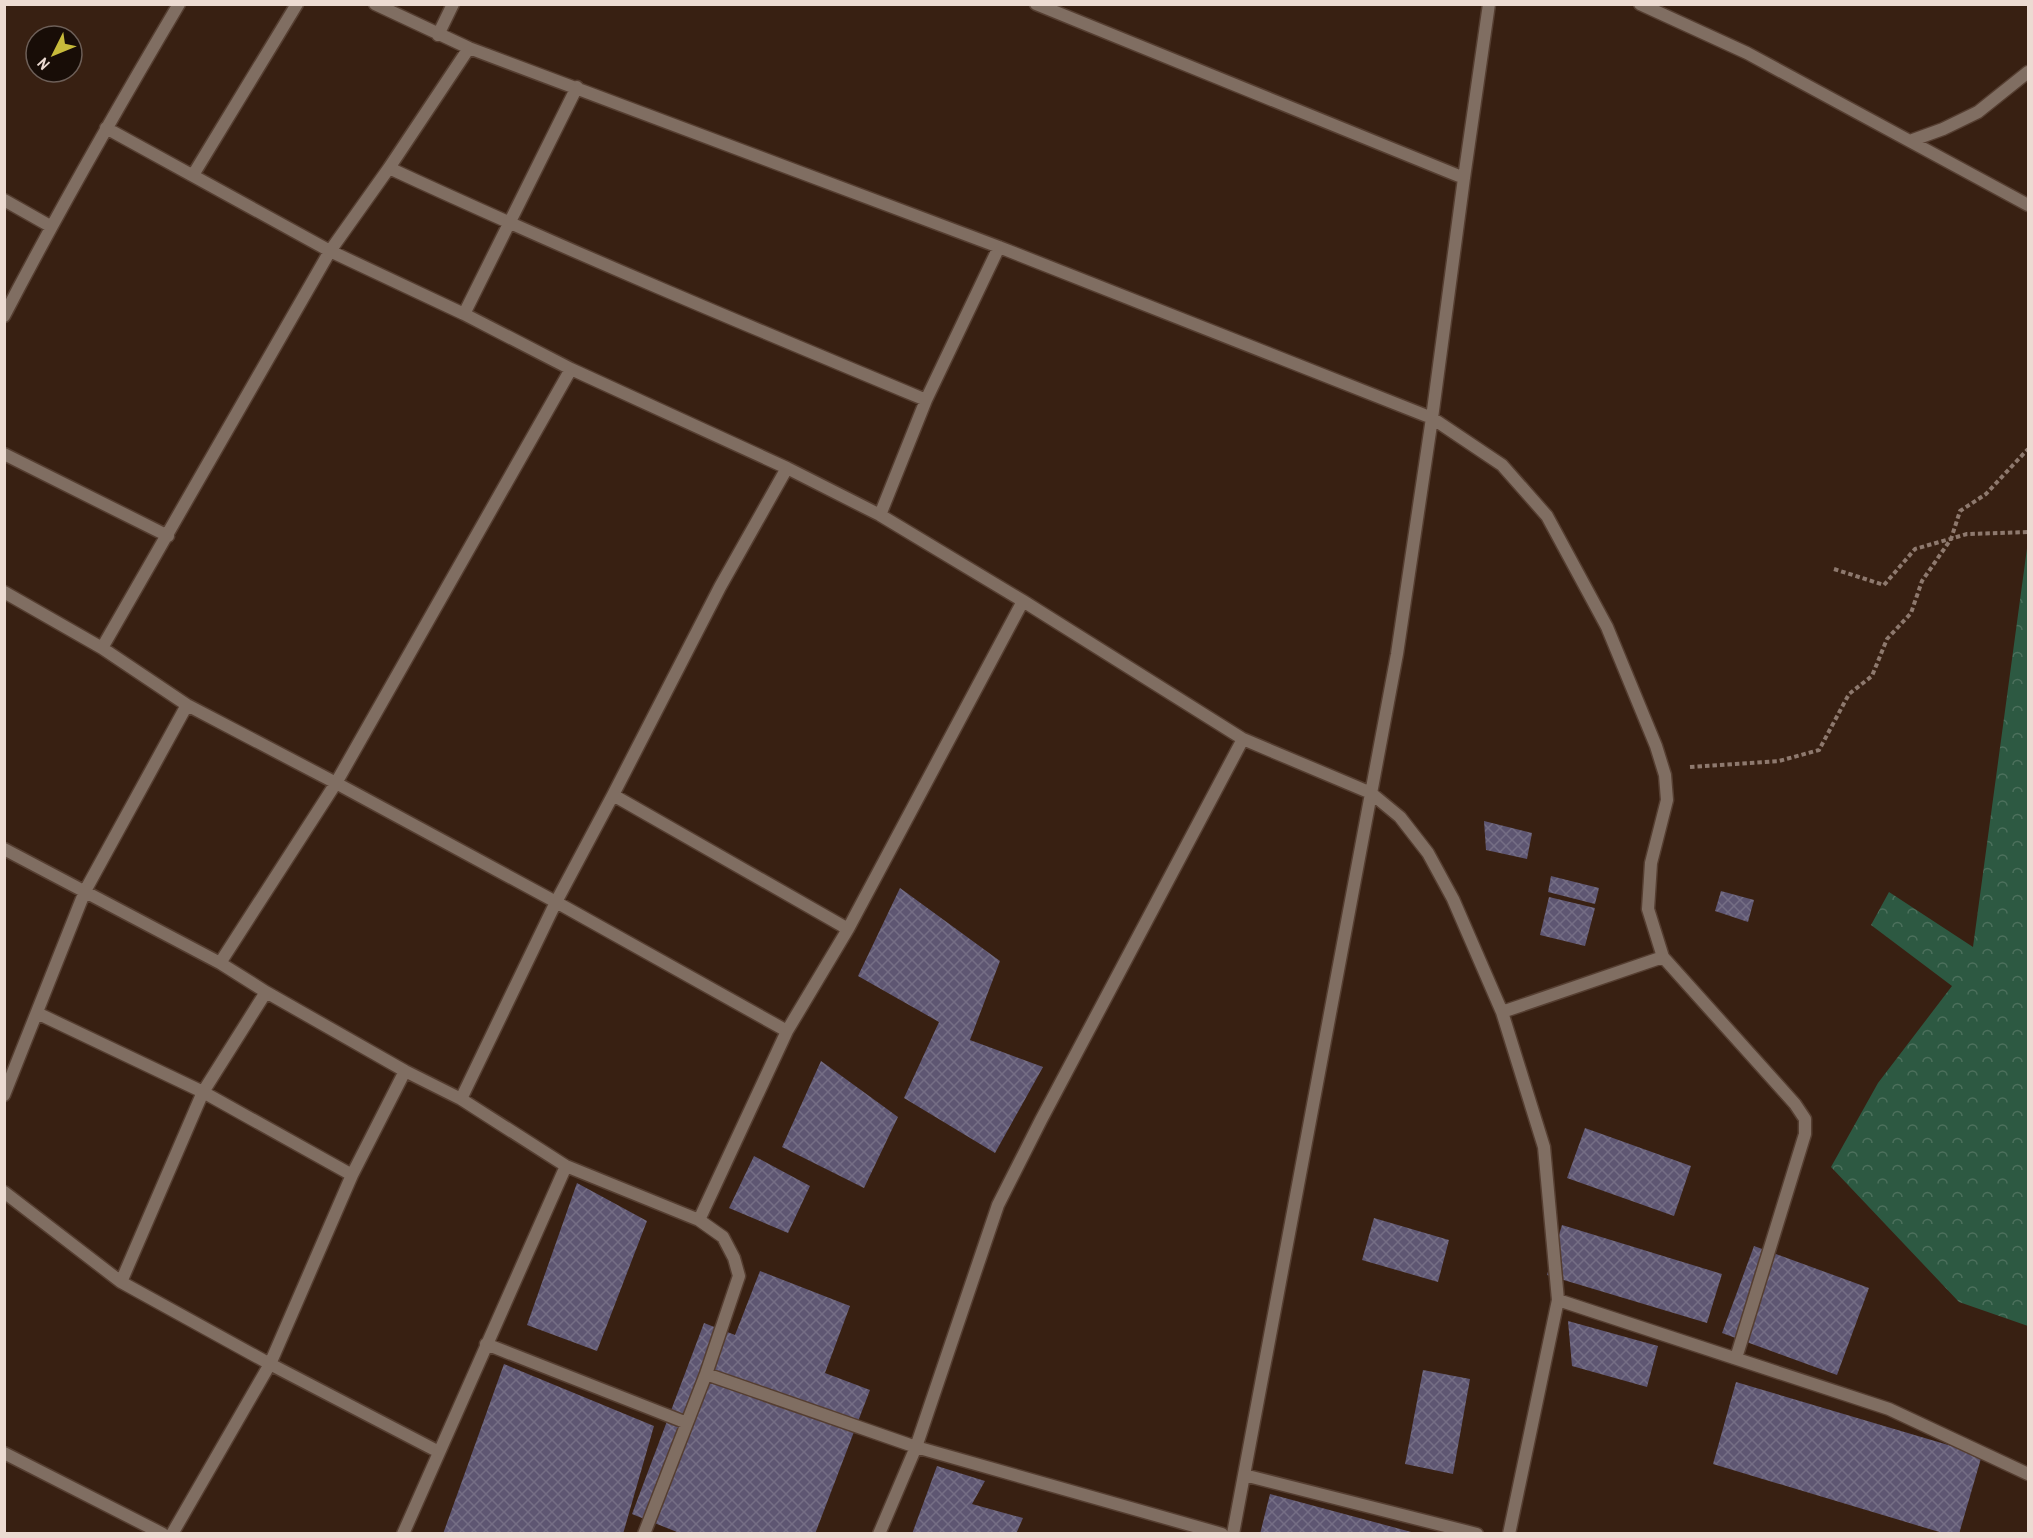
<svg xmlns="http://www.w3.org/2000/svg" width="2033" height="1538" font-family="'Archivo Narrow',sans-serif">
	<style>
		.forest { fill: url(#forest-crowns) }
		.building { fill: url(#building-cross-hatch) }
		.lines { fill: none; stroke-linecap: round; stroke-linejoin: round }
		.street-casing { stroke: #553e31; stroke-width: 15 }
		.path { stroke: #8e796e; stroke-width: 4; stroke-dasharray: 4.5 3; stroke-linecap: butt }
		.street { stroke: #806e62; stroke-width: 12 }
	</style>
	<defs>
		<pattern id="forest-crowns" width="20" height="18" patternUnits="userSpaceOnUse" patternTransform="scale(1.5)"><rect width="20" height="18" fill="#2d5942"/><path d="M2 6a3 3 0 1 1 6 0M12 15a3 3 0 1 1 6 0" fill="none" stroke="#4c705c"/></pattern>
		<pattern id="building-cross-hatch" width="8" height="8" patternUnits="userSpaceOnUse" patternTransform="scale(1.5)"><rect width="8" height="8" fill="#5e5672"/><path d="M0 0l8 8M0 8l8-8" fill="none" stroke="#756e85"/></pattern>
	</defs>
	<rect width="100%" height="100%" fill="#382012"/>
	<!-- forest -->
	<path class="forest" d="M2028 541V1326L1959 1302 1831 1167 1878 1083 1952 986 1871 925 1889 892 1973 947Z"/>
	<!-- building -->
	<path class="building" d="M1484 821 1532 833 1527 859 1486 850Z
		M1551 876 1599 888 1595 904 1548 892Z
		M900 888 1000 961 970 1040 1043 1067 995 1153 904 1098 939 1022 858 976Z
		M1721 891 1754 900 1748 922 1715 911Z
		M1549 897 1595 908 1585 946 1540 935Z
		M821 1061 898 1117 864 1188 782 1147Z
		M1585 1128 1691 1166 1674 1216 1567 1178Z
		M754 1156 810 1186 788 1233 729 1208Z
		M577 1183 647 1221 597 1351 527 1325Z
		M1374 1218 1449 1240 1438 1282 1362 1260Z
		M1562 1225 1722 1274 1707 1323 1547 1275Z
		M1754 1246 1869 1288 1837 1375 1722 1333Z
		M760 1271 850 1306 825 1373 870 1390 815 1534H682L632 1514 704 1323 735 1335Z
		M1568 1321 1658 1346 1647 1387 1572 1366Z
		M504 1364 654 1426 623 1534H443Z
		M1423 1370 1470 1379 1453 1474 1405 1464Z
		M1736 1382 1982 1455 1959 1534H1946L1713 1464Z
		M937 1466 985 1481 972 1504 1023 1518 1016 1534H912Z
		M1270 1494 1415 1533V1534H1260Z"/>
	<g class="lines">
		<!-- street casing -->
		<g class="street-casing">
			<path id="street" d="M375 4 469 48 999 247 1432 418 1502 465 1547 516 1607 627 1656 746 1665 775 1667 800 1651 863 1648 909 1663 957 1795 1104 1805 1119V1134L1736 1358
				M1036 4 1464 178
				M1640 4 1747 53 2028 205
				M438 35 453 4
				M106 128 330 251 464 314 571 369 787 468 880 515 1023 601 1243 739 1371 793 1400 817 1428 853 1453 899 1502 1012 1544 1147 1558 1300 1509 1534
				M1910 141 1943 129 1978 112 2028 72
				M389 168C566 250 746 325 926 400
				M193 175 297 4
				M4 200 50 226
				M464 314 577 87
				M4 316C59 210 118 107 179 4
				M4 454 168 536
				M880 515 926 400 999 247
				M4 592 102 648 187 705 336 783 556 902 787 1031
				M102 648 330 251 389 168 469 48
				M613 795 848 929
				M4 849 220 963 266 992 405 1071 461 1099 566 1166 699 1220 723 1237 734 1258 739 1276 706 1374 644 1534
				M220 963 336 783 571 369
				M1502 1012 1663 957
				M37 1013 203 1092 352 1175
				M4 1095 85 891 187 705
				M461 1099 556 902 613 795 720 587 787 468
				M4 1192 121 1282 270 1364 439 1452
				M699 1220 787 1031 848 929 1023 601
				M121 1282 203 1092 266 992
				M1558 1300 1889 1409 2028 1474
				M486 1344 687 1423
				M706 1374 916 1447 1222 1534
				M4 1453 163 1534
				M1244 1475 1477 1534
				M172 1534 270 1364 352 1175 405 1071
				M403 1534 566 1166
				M879 1534 916 1447 998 1205 1041 1120 1243 739
				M1233 1534 1397 654 1432 418 1464 178 1489 4"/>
		</g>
		<!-- path -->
		<path class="path" d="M1834 569 1884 585 1915 549 1967 534 2028 532
			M1690 767 1779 761 1819 750 1849 694 1872 676 1887 639 1911 613 1922 581 1951 539 1960 511 1986 494 2028 449"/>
		<!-- street -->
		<use href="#street" class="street"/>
	</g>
	<!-- border -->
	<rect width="2033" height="1538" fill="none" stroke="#ecdbd2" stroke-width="12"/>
	<!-- north arrow -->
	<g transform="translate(54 54) rotate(227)"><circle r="28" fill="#180d07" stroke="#6d5f58" stroke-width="1.5"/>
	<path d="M0-4.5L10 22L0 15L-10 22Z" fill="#c8bb3b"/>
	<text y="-9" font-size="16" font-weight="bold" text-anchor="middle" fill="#ecdbd2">N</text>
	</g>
</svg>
